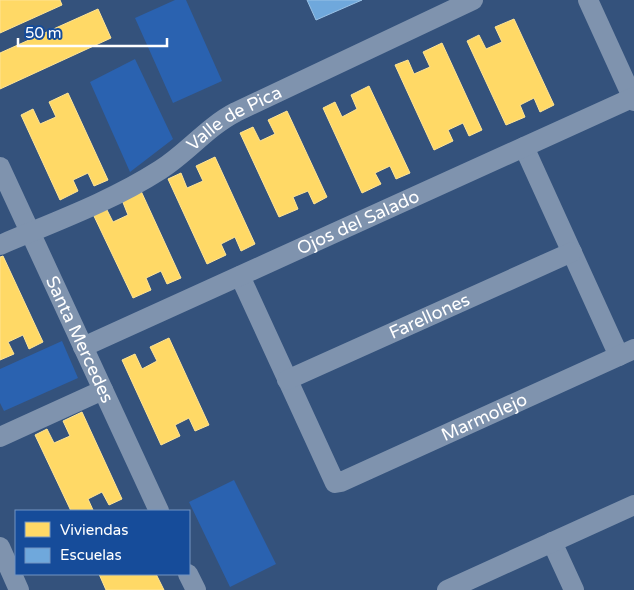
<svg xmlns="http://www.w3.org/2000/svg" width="634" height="590" font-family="'Varela Round',sans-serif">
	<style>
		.green { fill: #2a62b0 }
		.homes { fill: #ffd966; stroke: #ffe494 }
		.schools { fill: #6fa8dc; stroke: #9ac2e6 }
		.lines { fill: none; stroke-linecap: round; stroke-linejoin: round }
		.minor { stroke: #7f93ae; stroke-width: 20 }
		.labels { text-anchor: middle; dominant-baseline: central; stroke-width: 5; stroke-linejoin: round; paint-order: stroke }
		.street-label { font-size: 18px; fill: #fff; stroke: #164c9a }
	</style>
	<rect width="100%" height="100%" fill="#34527c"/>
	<!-- green -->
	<path class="green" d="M175 0H186L222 81 173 103 135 18Z
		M135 59 173 139 130 172 90 82Z
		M62 341 78 378 4 411 0 403V369Z
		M234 480 276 564 230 587 189 502Z"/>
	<!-- homes -->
	<path class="homes" d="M0 0H60L62 5 0 33Z
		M98 9 111 38 0 89V53Z
		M514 19 554 105 540 112 534 98 520 105 525 117 506 125 467 41 479 35 486 49 502 42 495 27Z
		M442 43 482 130 469 136 463 123 448 130 453 141 434 150 395 65 408 60 414 74 430 67 423 52Z
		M369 86 410 173 396 179 390 166 375 173 381 184 362 193 323 108 335 102 342 117 357 109 351 95Z
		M68 93 108 180 94 186 88 173 73 180 78 191 60 200 21 115 33 109 40 124 56 117 49 102Z
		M287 111 327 197 314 204 308 191 293 197 298 209 279 217 240 133 253 127 260 141 275 134 268 120Z
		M215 157 255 244 241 251 235 237 221 244 226 255 207 264 168 179 181 173 187 188 203 181 196 166Z
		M141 191 181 278 167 284 161 271 146 278 151 290 133 298 93 214 106 208 113 222 128 215 122 200Z
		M3 256 43 342 29 349 23 335 8 342 14 354 0 360V257Z
		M169 338 209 425 195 431 189 418 175 425 180 436 161 445 122 360 135 354 142 369 157 361 150 347Z
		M82 412 122 499 109 505 102 492 88 499 93 510 71 511 35 435 47 429 54 443 70 436 63 421Z
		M99 574H156L164 590H106Z"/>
	<!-- schools -->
	<path class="schools" d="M307 0H362L316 20Z"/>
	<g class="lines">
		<!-- minor -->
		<g class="minor">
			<path d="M588 0 634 101"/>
			<path d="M524 147 619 356"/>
			<path id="s1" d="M0 167 159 511"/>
			<path id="s2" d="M0 245C54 222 110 202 160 170 187 153 207 127 236 112L473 0"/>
			<path id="s3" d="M240 276 335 483 341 482 634 349"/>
			<path id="s4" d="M83 347 634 97"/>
			<path id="s5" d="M287 380 572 252"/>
			<path d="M0 437 103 390"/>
			<path d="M552 542 574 590"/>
			<path d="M0 547 19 590"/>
			<path d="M188 574 196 590"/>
			<path d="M447 590 634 505"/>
		</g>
	</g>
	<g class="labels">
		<!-- street labels -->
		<g class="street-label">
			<text stroke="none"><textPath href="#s2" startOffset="268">Valle de Pica</textPath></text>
			<text stroke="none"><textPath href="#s4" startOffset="302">Ojos del Salado</textPath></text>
			<text stroke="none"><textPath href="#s5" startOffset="156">Farellones</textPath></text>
			<text stroke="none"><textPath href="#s1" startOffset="190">Santa Mercedes</textPath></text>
			<text stroke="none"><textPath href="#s3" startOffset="391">Marmolejo</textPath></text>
		</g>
	</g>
	<!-- legend -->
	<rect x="15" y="510" width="175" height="65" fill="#164c9a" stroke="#7394c2"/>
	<rect x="25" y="522" width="25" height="15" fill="#ffd966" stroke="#7394c2"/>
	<text x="60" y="535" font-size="15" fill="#ffffff">Viviendas</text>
	<rect x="25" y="548" width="25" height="15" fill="#6fa8dc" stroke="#7394c2"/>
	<text x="60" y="560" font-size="15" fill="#ffffff">Escuelas</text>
	<!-- scale -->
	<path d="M18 38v8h149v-8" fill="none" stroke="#ffffff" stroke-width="2.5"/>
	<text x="25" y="38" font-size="15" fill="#ffffff" stroke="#164c9a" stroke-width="4" paint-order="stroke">50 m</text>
</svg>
